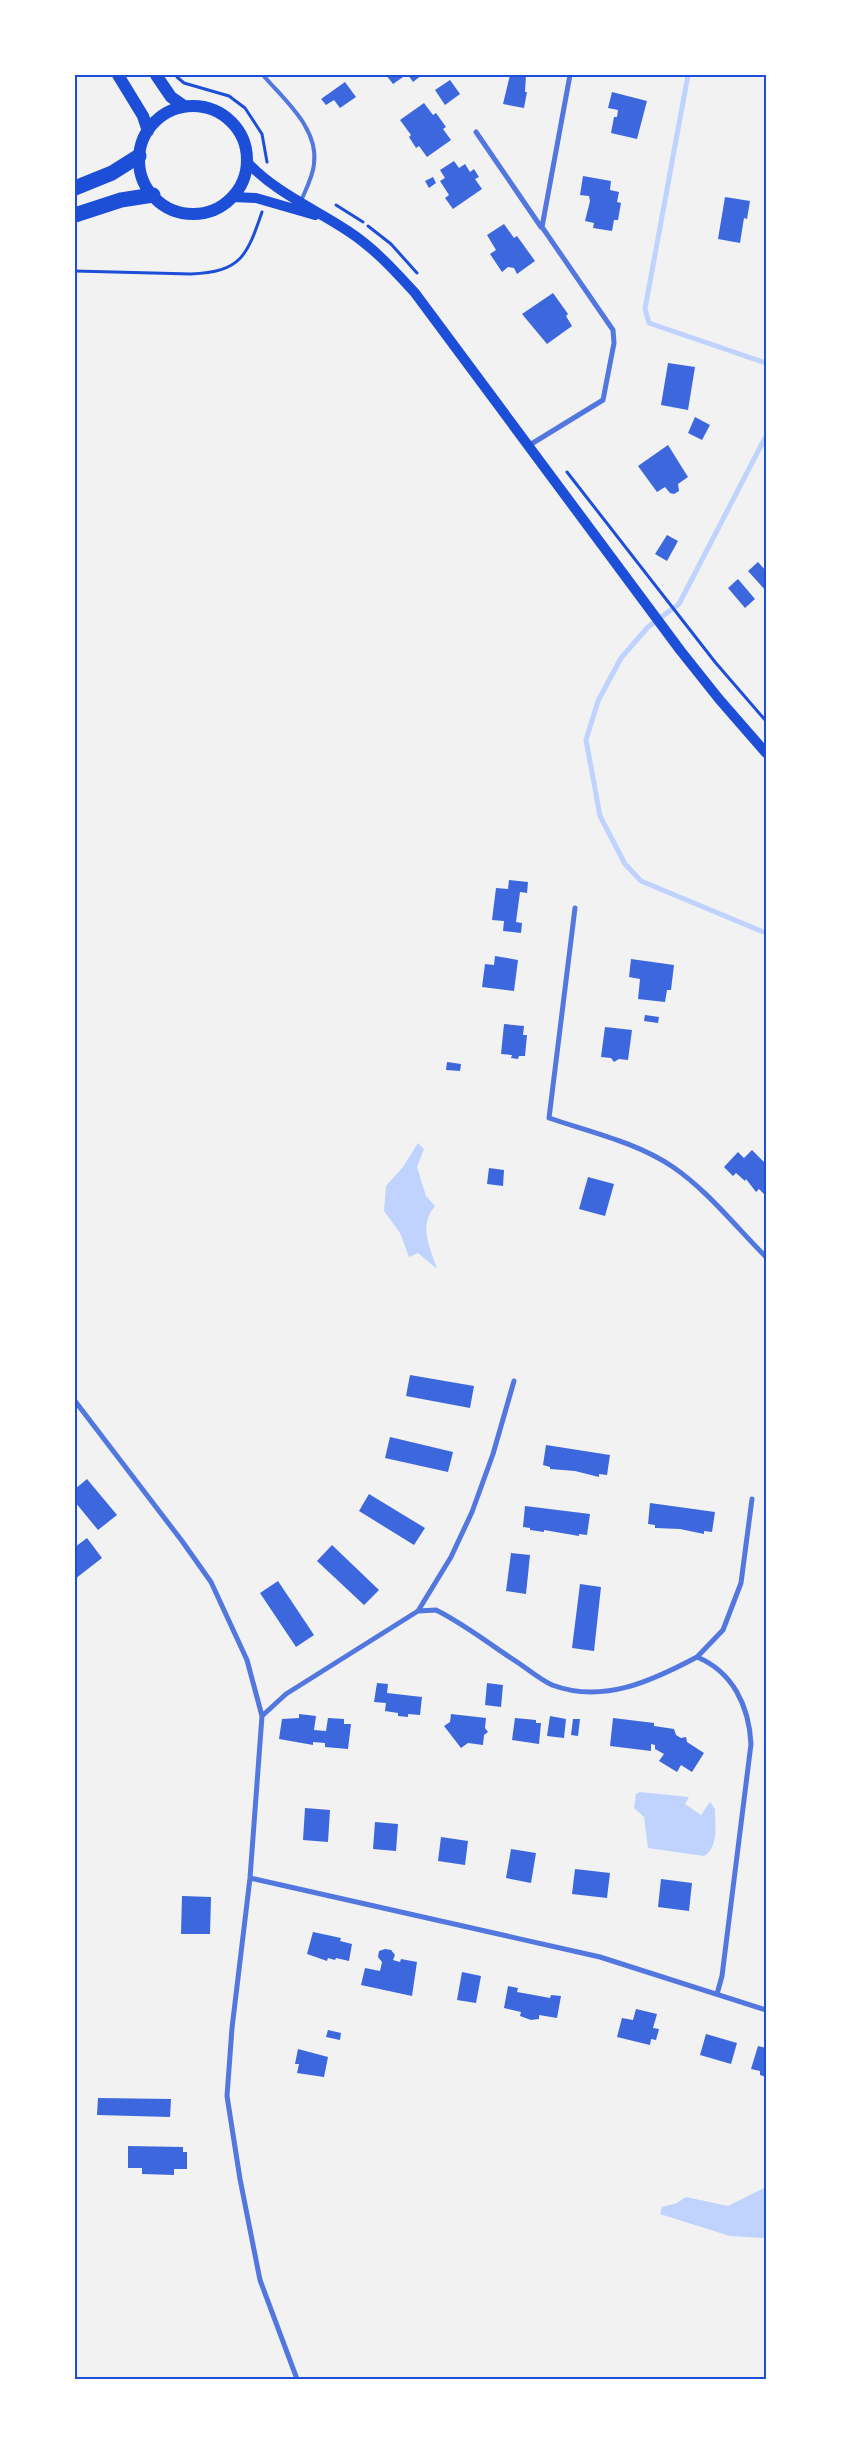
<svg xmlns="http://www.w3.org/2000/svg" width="841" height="2454" font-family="Jost,sans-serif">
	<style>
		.water { fill: #bfd3fe }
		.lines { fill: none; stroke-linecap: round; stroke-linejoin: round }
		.stream { stroke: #bfd3fe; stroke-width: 5 }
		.building { fill: #3d67dc }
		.path { stroke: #1d4ed8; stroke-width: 3 }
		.service { stroke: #5277de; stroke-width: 4 }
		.minor { stroke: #5277de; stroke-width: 5 }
		.secondary { stroke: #1d4ed8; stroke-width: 10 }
		.primary { stroke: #1d4ed8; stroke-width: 12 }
		.motorway { stroke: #1d4ed8; stroke-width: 15 }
		.neatline { fill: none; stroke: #1d4ed8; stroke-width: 2 }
	</style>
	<rect width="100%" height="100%" fill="#f2f2f2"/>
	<!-- water -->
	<path class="water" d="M418 1143 424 1149 417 1167 426 1196 435 1206C418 1227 430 1246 437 1269L418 1253 409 1257 400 1233 384 1211 386 1186 403 1167Z
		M640 1792 689 1797 685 1804 701 1815 710 1802 715 1809C715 1824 719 1847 704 1856L648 1848 644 1817 634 1808 636 1794Z
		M766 2187V2238L730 2236 660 2214 662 2207 677 2203 686 2197 728 2206Z"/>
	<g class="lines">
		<!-- stream -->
		<path class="stream" d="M688 75 645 309 649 323 766 363
			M766 436 679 604 648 627 621 658 598 701 586 740 600 816 625 864 641 881 766 933"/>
	</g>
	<!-- building -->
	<path class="building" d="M386 75H406L393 84Z
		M408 75H422L413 82Z
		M510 75H526L525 92H527L524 108 503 104Z
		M450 80 460 94 445 105 435 90Z
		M345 82 356 97 340 108 334 100 326 105 321 99Z
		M612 92 647 101 637 139 611 133 614 117H617L618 110 608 108Z
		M424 103 433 115 436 113 446 127 443 129 451 140 427 157 419 146 416 148 409 137 411 135 400 120Z
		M454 161 459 168 465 164 470 172 474 169 479 177 475 179 482 189 453 209 445 198 449 195 440 181 445 178 440 170Z
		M583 176 611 181 610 190 619 192 617 202 621 203 618 220H614L612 231 593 228 594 223 585 221 590 201 589 196 580 195Z
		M433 177 436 183 429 188 425 181Z
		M725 197 750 201 747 219 744 218 740 243 718 239Z
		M504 224 514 238 517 236 535 261 517 274 514 268 508 267 502 272 490 254 496 250 487 235Z
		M553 293 568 314 566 316 572 326 547 344 522 314Z
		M668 363 695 367 688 410 661 405Z
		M695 417 710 425 702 440 688 433Z
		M668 445 688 477 678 484 679 491 674 494 670 493 665 487 657 492 638 466Z
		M667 535 678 541 667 561 655 554Z
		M758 562 766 571V591L748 571Z
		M738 579 755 599 745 608 728 588Z
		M509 880 528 882 527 893 520 892 516 922 522 923 521 933 503 931 504 921 492 920 496 888 508 889Z
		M495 956 518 960 514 991 482 987 485 964 494 965Z
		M631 959 674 965 671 990H667L665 1002 638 999 640 979 629 977Z
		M645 1015 659 1017 658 1023 644 1021Z
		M504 1024 524 1026 523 1035H527L525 1056H519L518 1059 511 1058 512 1055 501 1054Z
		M605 1027 632 1030 628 1060 619 1059 614 1062 611 1058 601 1057Z
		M447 1062 461 1064 460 1071 446 1070Z
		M752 1150 766 1164V1196L759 1189 756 1192 746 1179 745 1181 736 1173 733 1176 724 1167 738 1152 744 1158Z
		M489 1168 504 1170 503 1186 487 1184Z
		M588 1177 614 1184 605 1216 579 1209Z
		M410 1375 474 1386 470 1408 406 1396Z
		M390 1437 453 1452 448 1472 385 1458Z
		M546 1445 610 1455 607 1475 599 1474V1477L575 1471 550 1469V1467L543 1465Z
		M87 1479 117 1515 98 1530 75 1502V1489Z
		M369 1494 425 1528 414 1545 359 1511Z
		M650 1503 715 1512 712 1532 704 1531V1534L680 1529 655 1528V1525L648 1524Z
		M525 1506 590 1514 587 1535 579 1534V1536L544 1530V1532L530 1530V1528L523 1527Z
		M87 1538 102 1558 75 1579V1547Z
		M332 1545 379 1590 364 1605 317 1561Z
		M511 1553 530 1555 526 1594 506 1591Z
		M278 1581 314 1635 296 1647 260 1593Z
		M580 1584 601 1587 594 1651 572 1648Z
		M377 1683 388 1684 387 1693 422 1697 420 1715 408 1714V1717L398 1716V1713L385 1711 386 1703 374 1702Z
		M487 1683 503 1685 501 1707 485 1705Z
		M299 1714 316 1716 314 1730 326 1731 328 1718 344 1719V1724H351L348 1749 325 1747V1743L313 1742V1745L279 1739 282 1719 299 1718Z
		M451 1714 486 1718 485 1728 488 1732 484 1735 483 1745 468 1743 461 1748 444 1726 450 1722Z
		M550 1716 566 1719 564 1738 547 1736Z
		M515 1718 536 1720V1723H541L539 1744 512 1740Z
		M613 1718 654 1723V1726L674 1729 676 1735 681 1738 686 1737 687 1742 704 1753 692 1772 681 1765 677 1772 659 1761 664 1754 655 1749V1745L651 1744V1751L610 1746Z
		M573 1719H580L578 1736 571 1735Z
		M305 1808 330 1810 328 1842 303 1840Z
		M375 1822 398 1824 396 1851 373 1849Z
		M441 1837 468 1841 465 1865 438 1861Z
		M511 1849 536 1853 531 1883 506 1878Z
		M575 1869 610 1873 607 1898 572 1894Z
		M661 1879 692 1883 689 1911 658 1907Z
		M182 1896 211 1897 210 1934H181Z
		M313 1932 341 1938 340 1941 352 1944 349 1961 336 1958 335 1960 328 1958 327 1961 307 1954Z
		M385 1949 391 1950 395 1955 393 1960 400 1962 401 1959 417 1962 412 1996 361 1985 365 1968 380 1971 382 1962 378 1957 379 1951Z
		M462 1972 481 1976 476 2003 457 2000Z
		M508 1986 518 1988 517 1992 534 1995 550 1998 551 1995 561 1996 557 2018 539 2015V2019L531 2020 520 2016 521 2012 504 2008Z
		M636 2009 657 2014 653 2028 659 2029 656 2040 651 2039 650 2045 617 2037 622 2018 633 2020Z
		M328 2030 341 2033 340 2040 326 2037Z
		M706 2034 737 2043 731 2064 700 2055Z
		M758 2046 766 2048V2077L760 2075V2071L751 2069Z
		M298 2049 328 2057 324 2077 297 2073 299 2064H295Z
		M98 2098 171 2099 170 2117 97 2115Z
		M128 2146 183 2147V2152H187V2169H174V2175L142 2174V2168H128Z"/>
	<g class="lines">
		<!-- path -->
		<path class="path" d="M177 77 184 83 229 96 245 108 262 134 267 162
			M336 205 363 222
			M368 226 391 244 417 273
			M75 271 191 274C241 272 247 256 262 212
			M567 472 715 662 766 721"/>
		<!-- service -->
		<path class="service" d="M263 75C284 100 319 128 314 164 313 176 306 189 301 201"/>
		<!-- minor -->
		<path class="minor" d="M476 132 541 227
			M528 446 603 400 614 343 613 330 542 227 570 75
			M575 908 549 1118C590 1132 636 1142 673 1167 708 1191 736 1227 766 1257
			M75 1401 182 1541 211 1582 247 1660 262 1716 250 1878 232 2028 227 2096 240 2179 260 2280 297 2379
			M418 1611 436 1610C466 1625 492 1646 520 1664 530 1671 541 1680 552 1685 603 1704 652 1681 697 1657 733 1672 749 1706 751 1744L722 1976 717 1994
			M697 1657 723 1630 741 1583 752 1499
			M262 1716 286 1694 418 1611 451 1557 472 1512 493 1454 514 1381
			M250 1878 600 1957 766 2010"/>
		<!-- secondary -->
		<path class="secondary" d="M248 163C275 192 315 209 348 231 374 248 394 270 415 293L680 650 719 699 766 753
			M232 197 256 198 315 215"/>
		<!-- primary -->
		<path class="primary" d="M118 75 143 116 148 131
			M156 75 171 97 184 106
			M139 160a54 54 0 1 1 108 0a54 54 0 1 1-108 0Z"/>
		<!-- motorway -->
		<path class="motorway" d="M75 188 112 173 139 156
			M75 215 121 200 153 195"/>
	</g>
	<!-- border -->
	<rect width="841" height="2454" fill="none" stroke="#ffffff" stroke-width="152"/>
	<rect x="76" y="76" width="689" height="2302" class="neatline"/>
</svg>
